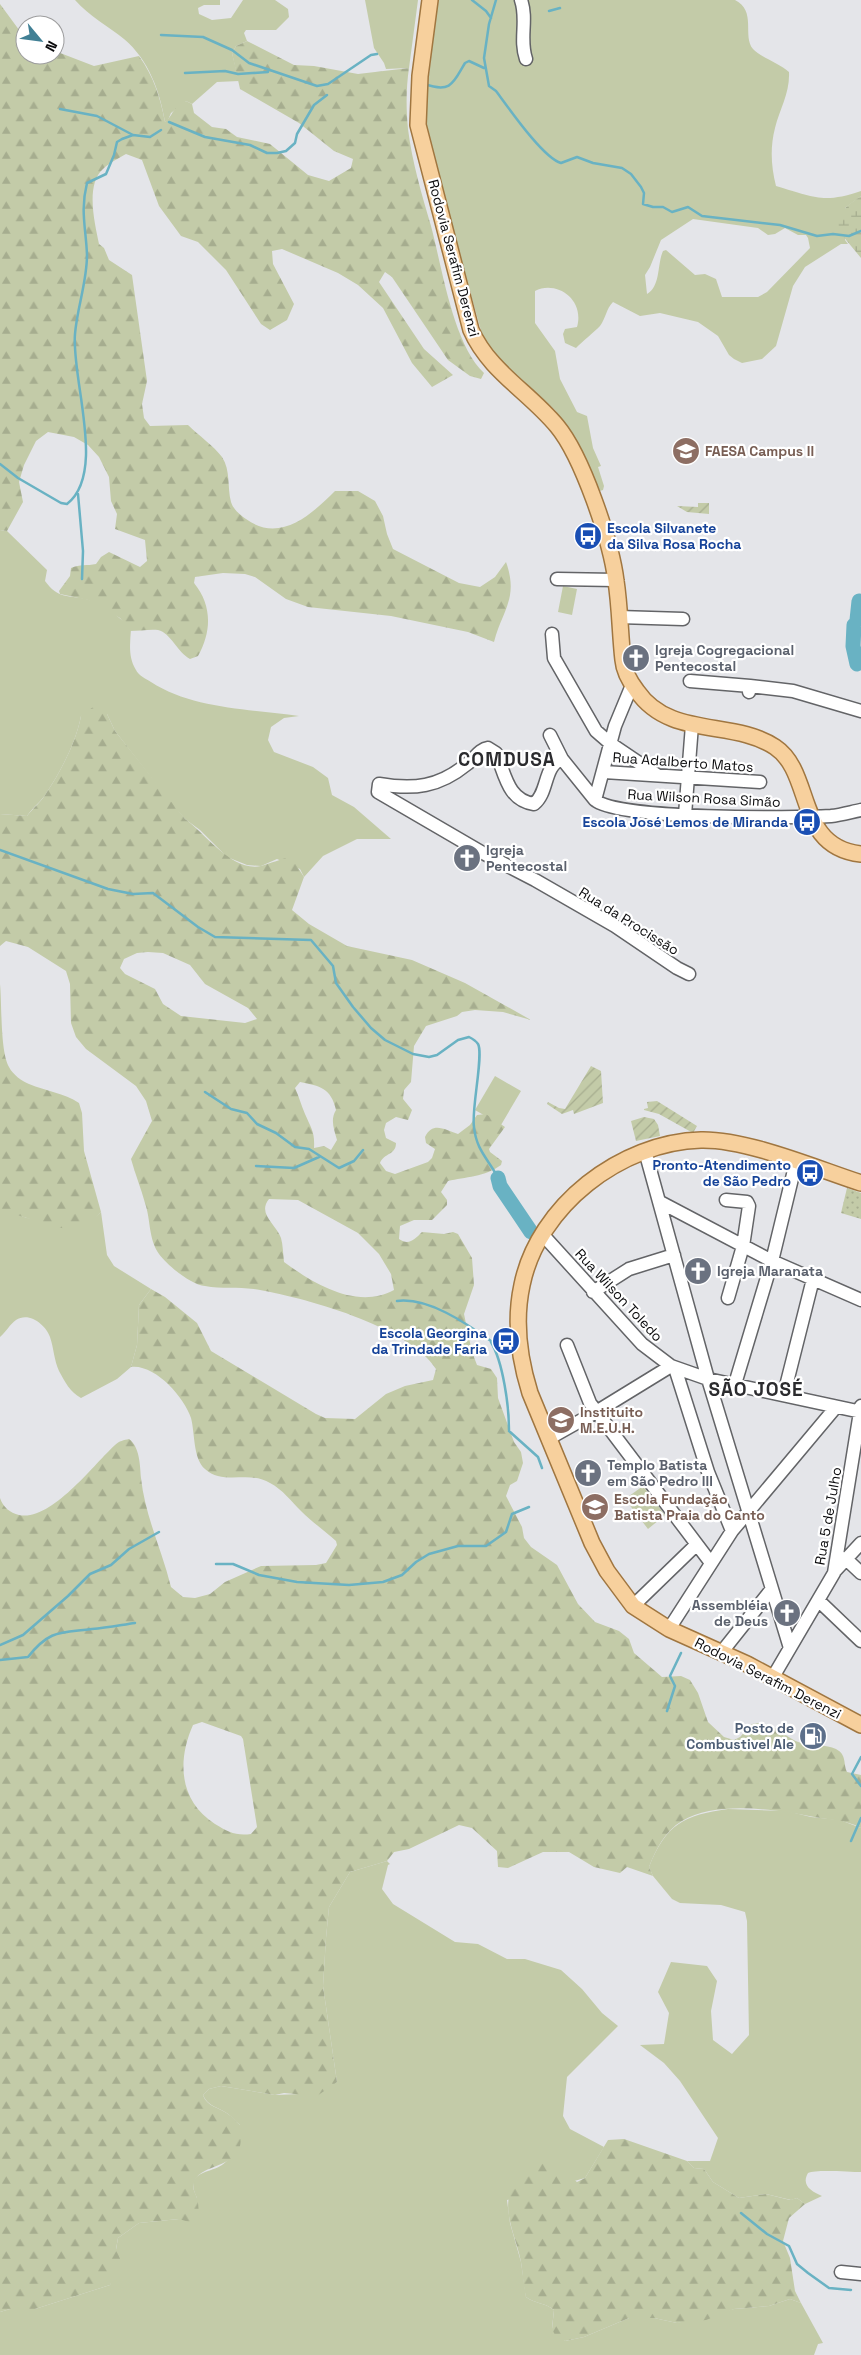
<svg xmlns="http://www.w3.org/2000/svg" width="861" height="2355" font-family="'Space Grotesk',sans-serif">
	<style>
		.grass { fill: #c3cba8; fill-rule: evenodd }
		.forest { fill: url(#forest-firs); fill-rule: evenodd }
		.wetland { fill: url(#wetland-marsh) }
		.park { fill: url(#park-dots) }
		.garden { fill: url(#garden-furrows) }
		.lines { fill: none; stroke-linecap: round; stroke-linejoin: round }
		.stream { stroke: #69b2c3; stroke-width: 2.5 }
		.river { stroke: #69b2c3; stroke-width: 15 }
		.minor-casing { stroke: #636467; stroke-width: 15 }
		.major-casing { stroke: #a07640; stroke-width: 18 }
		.minor { stroke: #fff; stroke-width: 12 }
		.major { stroke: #f7d09d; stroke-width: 15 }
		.labels { text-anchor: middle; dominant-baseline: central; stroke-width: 4.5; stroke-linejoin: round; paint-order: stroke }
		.street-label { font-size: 14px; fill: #0b0b0d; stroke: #fff }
		.education-label { font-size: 14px; font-weight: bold; fill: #785e54; stroke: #fff; text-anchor: start }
		.transit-label { font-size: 14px; font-weight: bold; fill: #164399; stroke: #fff; text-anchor: end }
		.worship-label { font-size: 14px; font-weight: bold; fill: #5b616d; stroke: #fff; text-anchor: start }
		.service-label { font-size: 14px; font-weight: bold; fill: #4e5e75; stroke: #fff; text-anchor: end }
		.district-label { font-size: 19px; font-weight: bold; letter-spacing: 1px; fill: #2b2b2e; stroke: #fff }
	</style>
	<defs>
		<pattern id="forest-firs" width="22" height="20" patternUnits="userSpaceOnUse" patternTransform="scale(1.25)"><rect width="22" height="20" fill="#c3cba8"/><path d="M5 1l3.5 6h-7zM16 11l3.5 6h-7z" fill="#a6ad8f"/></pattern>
		<pattern id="wetland-marsh" width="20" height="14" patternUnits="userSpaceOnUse" patternTransform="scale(1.25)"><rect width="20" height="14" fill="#c3cba8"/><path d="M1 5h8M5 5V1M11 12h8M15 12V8" fill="none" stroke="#a6ad8f"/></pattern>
		<pattern id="park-dots" width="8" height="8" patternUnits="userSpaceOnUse" patternTransform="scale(1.25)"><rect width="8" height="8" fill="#c3cba8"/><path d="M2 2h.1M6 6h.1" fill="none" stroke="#a6ad8f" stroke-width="1.8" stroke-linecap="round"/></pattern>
		<pattern id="garden-furrows" width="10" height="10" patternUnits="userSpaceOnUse" patternTransform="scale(1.25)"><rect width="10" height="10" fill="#c3cba8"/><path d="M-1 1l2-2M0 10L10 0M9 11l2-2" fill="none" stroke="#a6ad8f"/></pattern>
	</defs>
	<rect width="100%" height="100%" fill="#e4e5e9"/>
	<!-- grass -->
	<path class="grass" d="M75 0H220V5H204L198 8 199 14 212 20 231 18 243 0H275L288 9 289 17 276 30H246L244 33 247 41 236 46 232 53 239 81 217 82 192 104 186 101 171 113 168 120 165 122C160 92 149 60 124 39 108 26 89 16 75 0Z
		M365 0H418L409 68 386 69 384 63 374 48Z
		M437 0H735C757 11 742 36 753 49 760 57 779 63 789 72 790 93 780 108 775 128 770 147 771 167 776 186 814 197 823 204 861 191V196L845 208V240L848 244H841L805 267 793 286 776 346 762 359 742 363 734 359 729 355 718 336 698 322 660 313 640 316 613 302C606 309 606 318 600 326 594 332 583 341 576 348L565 343 563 334 565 329 577 327C585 299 556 280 535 291V323L555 351 560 379 577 412 587 416 593 448 601 466 598 467 604 486 603 490 600 491 577 442 555 410 496 356 484 341 430 150 423 106 429 75ZM693 219 758 228 768 235 775 234 785 228 798 235H806L808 238 810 248 767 292 758 297H722L716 279 705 274 695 275 666 250 663 251C657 264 661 286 647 294L645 275 650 267 661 240Z
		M0 530 7 531 47 570 45 581C58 599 67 595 86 599 102 603 120 617 131 629 130 643 128 657 136 670 138 675 146 679 151 682 192 709 251 709 299 716L284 718 271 727 268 740 274 752 313 767 328 778 332 795 354 807 391 839H357L323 856 304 877 300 869 277 859 261 866 247 865 227 857 200 830 185 819 171 803 115 731 107 714 81 716C76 742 62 769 47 792 42 801 33 807 27 816L0 814Z
		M563 586 577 589 572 615 558 612Z
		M495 1076 521 1091 501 1125 475 1110Z
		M0 1212H10L27 1218 89 1224 101 1212 107 1255 114 1266 151 1289 139 1305 137 1345 131 1367 117 1379 81 1398C70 1392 65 1382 59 1371 54 1360 54 1349 50 1337 46 1325 29 1311 16 1320 10 1324 6 1332 0 1337Z
		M643 1486 665 1515 648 1529 625 1499Z
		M728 1809 787 1811 811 1817 840 1820 861 1828V2172C850 2172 816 2169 808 2173 801 2185 811 2191 822 2196L805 2204 797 2198 791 2200 766 2194 739 2198 713 2182 704 2169 694 2168 687 2161H710L718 2138 680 2081 664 2063 640 2045 664 2044 669 2013 658 1992 671 1962 707 1966 717 1981 711 2011 713 2040 732 2054 749 2035 747 1921 745 1912 721 1905 680 1903 672 1899 653 1876 649 1867C666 1824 684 1815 728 1809Z
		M387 1861 390 1864 388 1865 382 1889 393 1904 455 1942 478 1944 507 1959H525L561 1970 582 1989 602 2013 618 2026 567 2077 563 2116 570 2129 604 2147 585 2178 507 2200 510 2223 521 2262 526 2297C535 2304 544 2302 554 2310L552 2328 565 2341 584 2337 629 2318H654L677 2323 734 2309 769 2306 790 2299 801 2303 823 2343 818 2344 814 2355H0V2312L10 2309H35L110 2285 118 2238 139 2223 179 2219 197 2198C184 2171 208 2174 222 2165 228 2161 234 2153 239 2148L240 2125C236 2122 232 2117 228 2114 219 2107 208 2107 203 2095L209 2089 221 2086 275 2095 300 2094 337 2082 323 1986 326 1938 329 1907 350 1872Z"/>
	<!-- forest -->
	<path class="forest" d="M0 4 25 38V55H55V51L94 66 139 56C154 77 160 97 165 122 174 115 171 108 186 101L192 104 194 113 212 127 226 129 237 137 270 144 308 175 329 181 351 168 353 159 334 151 299 123 240 89 232 53 236 46 247 41 294 65 314 66 358 74 409 68C406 88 406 109 408 129 412 162 422 195 431 226 442 267 453 344 484 373L481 379 470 376 448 360 392 277 385 272 379 282 424 349 453 375 432 387 412 363 383 308 358 285 338 273 282 249 272 251 273 264 294 304 287 320 270 330 261 324 226 270 198 242 181 236 159 206 142 160 126 154C119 158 109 163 103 169 85 185 95 224 99 244L104 248 109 260 132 275 147 381 142 404 144 418 150 426 188 425C198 435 214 446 222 457 231 471 227 487 231 502 233 509 240 515 246 519 280 544 312 514 335 491H358L375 501 383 516 387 534 393 549 459 583 480 587 495 577 506 562C519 598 502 611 494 642L468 632 391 616 308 607 286 599 255 577 245 574 223 573 195 577 194 583C212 605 212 631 198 656L190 659C177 652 171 633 158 630 150 629 139 631 130 631L120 618 88 600 60 594 59 591 70 576 71 568C80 564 87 566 96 564L101 557 109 552 140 567 147 561 145 540 115 529 117 514 111 501 109 477 99 457 88 445 74 437 48 432 36 441 24 465 19 482 23 502 7 531 0 530Z
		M93 707 107 714 115 731 185 819C206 834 232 872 261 866 272 863 280 859 291 857L304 877 292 910 309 924 347 946 412 960 465 983 531 1020 503 1012 475 1010 462 1012 457 1016 426 1026 414 1046 411 1082 404 1090 403 1099 412 1110 408 1120 396 1117 386 1123 384 1130 386 1138 396 1143C396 1155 384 1153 380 1163L386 1171 395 1174 428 1162 432 1158 435 1149 426 1143 425 1137C433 1121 445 1130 458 1134L470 1125 477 1115 486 1114 505 1127 489 1149 490 1152 502 1161 501 1165C485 1177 465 1177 448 1181L441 1192 447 1200V1205L432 1220H414L400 1226 399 1239C409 1246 415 1239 422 1232L444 1234 453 1232 458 1234 472 1258 474 1285 464 1314 472 1352 477 1365 491 1369 497 1378 498 1398 514 1442 521 1452 523 1463 517 1481 510 1485 506 1496 522 1527 524 1538 531 1547 557 1565 578 1604 595 1622 619 1631 629 1639 634 1653 662 1677 681 1676 690 1680 698 1693 708 1722 724 1737 734 1740 740 1737 752 1724C773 1719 783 1738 801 1743 812 1746 826 1744 836 1749 847 1755 843 1763 847 1772L861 1775V1828C845 1819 827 1820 809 1816 773 1809 715 1801 682 1821 665 1831 656 1849 649 1867L653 1876 627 1867 620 1873 594 1867 569 1852H543L508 1868 498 1867 497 1851 472 1828 459 1825 409 1849 394 1852 387 1861 350 1872 329 1907 326 1938 323 1986 337 2082 317 2096 284 2093 275 2095 221 2086 209 2089 203 2095C207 2107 219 2107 228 2114 233 2117 236 2122 240 2125 240 2132 242 2143 239 2149 230 2169 198 2165 194 2183 192 2189 195 2192 197 2198 199 2206 199 2216 199 2225L179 2219 139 2223 118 2238 116 2249 121 2261 110 2285 35 2309H10L0 2312V1498C3 1507 10 1513 19 1515 51 1522 94 1464 115 1445 119 1441 124 1440 129 1439 140 1447 140 1466 141 1478 145 1516 162 1550 171 1587L183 1597 195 1598 210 1594 225 1582 261 1566 316 1565 326 1563 337 1545 336 1541C325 1531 312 1522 301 1511 292 1502 282 1489 270 1483 250 1470 223 1486 205 1469 193 1459 195 1433 191 1418 184 1397 155 1364 131 1367L137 1345 139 1305 151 1289 165 1297 197 1323 211 1351 316 1414 325 1418 355 1419 386 1394 405 1386 433 1380 436 1369C409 1326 303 1297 254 1289 238 1287 221 1289 205 1286 191 1285 167 1265 159 1254 148 1238 151 1220 145 1203 141 1188 135 1174 131 1159L152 1121 146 1101 136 1086 86 1049 76 1037 71 1023 70 984 66 971 28 947 6 941 0 946V814L27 816C33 808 42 801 47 792 62 769 76 742 81 716ZM148 952 163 953 190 965 205 984 248 1008 257 1019 245 1023 181 1016 163 1004 155 989 125 974 120 968 124 959 137 953ZM300 1082C320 1086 331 1088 336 1110 330 1120 334 1129 337 1140L331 1150 324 1146 314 1148C315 1132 311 1128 305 1114 301 1105 299 1096 295 1088ZM269 1199 298 1200 358 1233 379 1254 391 1274 394 1290C357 1310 314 1284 284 1262 283 1254 283 1245 281 1238 276 1224 257 1214 269 1199ZM202 1722 241 1736 243 1739 257 1827 251 1834C236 1836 228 1832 215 1824 179 1801 177 1761 193 1725Z
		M0 984C2 1004 0 1051 9 1067 13 1075 22 1081 29 1084 46 1091 64 1093 79 1103L82 1113 84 1151 101 1212C98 1215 94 1221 90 1224 63 1239 27 1213 0 1212Z
		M624 2139 687 2161 694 2168 704 2169 713 2182 739 2198 766 2194 790 2200 797 2198 805 2204 789 2218 783 2241 790 2258 795 2291 801 2303 790 2299 769 2306 734 2309 706 2320 677 2323 654 2318H629L584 2337 565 2341 556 2337 552 2329 554 2310C544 2302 535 2304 526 2297 523 2285 523 2274 521 2262 515 2231 497 2206 518 2176 527 2165 533 2161 547 2159L577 2182 585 2178 608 2140Z"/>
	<!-- wetland -->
	<path class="wetland" d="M861 196V258L837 229C841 209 845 207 861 196Z"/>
	<!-- park -->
	<path class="park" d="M847 1188 861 1193V1219L841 1213Z"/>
	<!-- garden -->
	<path class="garden" d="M698 503H709V514L687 512 677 506 698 507Z
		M591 1066 601 1071 603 1103 574 1114 573 1110 562 1114 547 1104 548 1102 559 1108 565 1109Z
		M657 1101 697 1126 693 1133 659 1114 644 1110V1109L648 1108 647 1102Z
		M644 1117 654 1119 658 1125 660 1136 636 1141 631 1121Z"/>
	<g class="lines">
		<!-- stream -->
		<path class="stream" d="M472 0 486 11 491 18
			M496 0 489 24 484 58 489 86 496 91C508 107 543 158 561 163L577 157 593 163 622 168 631 174 641 187 644 193 643 204 653 207H663L672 212 688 207 702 216 780 225 817 236 833 234 849 236 861 231
			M549 11 560 8
			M161 35 203 37 232 50 249 63 317 86 328 84 371 55 377 54
			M185 73 225 71 238 74 268 72
			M425 84C452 94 454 81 465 63L469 61 484 68
			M60 109 97 116 133 135
			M169 122 205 137 250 145 267 153H277L286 151 295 143 297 134 314 105 327 95
			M0 464 18 478 61 503 67 504C107 473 71 379 75 334 77 308 87 282 87 255 86 228 80 211 87 183L106 174 114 155 117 142 122 139 133 135 150 137 161 130
			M78 494 83 551 82 579
			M0 850 108 889 133 894 153 893 198 927 215 937 311 940 333 966 336 983 353 1007 371 1028 385 1040 413 1054 429 1057 437 1055 458 1040 469 1037C473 1039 476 1041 478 1044 484 1054 471 1110 474 1127 476 1148 486 1157 496 1174
			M205 1092 231 1109 247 1113 257 1124 276 1133 295 1147 309 1149 339 1168 354 1161 363 1150
			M256 1166 294 1168 319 1157
			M397 1301C428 1297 466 1323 491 1341
			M491 1342C503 1362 509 1406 509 1430
			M509 1431 538 1457 542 1468
			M216 1564H233L259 1575 297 1582 349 1585 383 1582 402 1575 416 1562 429 1554 458 1546H486L506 1532 512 1514 529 1507
			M0 1645 23 1635 68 1596 90 1574 111 1565 129 1549 159 1532
			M0 1660 28 1657C50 1629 61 1633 92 1629 107 1628 121 1625 135 1623
			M667 1711 675 1686 670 1676 681 1653
			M861 1757 852 1774 861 1786
			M851 1841 861 1818
			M741 2213 767 2234 789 2246 797 2264 808 2273 829 2288 851 2290"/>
		<!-- river -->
		<path class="river" d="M857 620 859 601
			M854 625 853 646 857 664
			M498 1178 500 1186 531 1232"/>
		<!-- minor casing -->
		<g class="minor-casing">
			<path id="minor" d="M521 0C528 20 519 39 526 59
				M557 579 616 580
				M619 617 683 619
				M552 634 554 658 596 731 611 744 657 775
				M690 681 750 686
				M632 685 615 726 595 800C619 820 793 818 831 816 841 815 851 812 861 810
				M749 692 750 686 793 691 861 711
				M550 735 562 759 595 800
				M562 759C543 766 549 792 534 804 507 800 505 773 496 753L488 748C480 749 474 759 467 764 439 787 414 790 379 784L378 792 481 852 535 880 615 926 677 968 689 974
				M604 772 760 782
				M685 815 692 725
				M645 1151 708 1379 790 1648
				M726 1200 747 1202 749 1206 743 1246 728 1298
				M660 1202 772 1261 861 1300
				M543 1235 642 1344 671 1366 708 1379 861 1412
				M593 1292 629 1269 674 1255
				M567 1345 590 1403 711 1563
				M675 1368 708 1472 732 1531
				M735 1384 772 1261 796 1162
				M784 1394 813 1279
				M548 1439 596 1412 671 1366
				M845 1558 861 1573
				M835 1571 861 1543
				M819 1601 861 1641
				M633 1606 696 1545
				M669 1629 732 1531 836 1407
				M721 1653 771 1590
				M773 1677 834 1573 861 1406
				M841 2272 861 2274"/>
		</g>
		<!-- major casing -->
		<g class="major-casing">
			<path id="major" d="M430 0 420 76 418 125 471 330C489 371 529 392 557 426 582 456 611 541 616 581 620 607 620 634 623 660 624 672 630 682 637 691 670 739 733 719 775 747 814 773 795 847 861 854
				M861 1183C815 1168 747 1139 701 1140 621 1142 538 1206 522 1285 514 1322 519 1358 530 1393L592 1543 607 1571 633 1606 669 1629 747 1664 861 1725"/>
		</g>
		<!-- minor -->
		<use href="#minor" class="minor"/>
		<!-- major -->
		<use href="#major" class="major"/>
	</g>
	<!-- icons -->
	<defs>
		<g id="university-disc" transform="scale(1.4375)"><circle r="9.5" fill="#8d6e63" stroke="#fff"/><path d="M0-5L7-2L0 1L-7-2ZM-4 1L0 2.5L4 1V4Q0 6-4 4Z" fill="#fff"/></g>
		<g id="bus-disc" transform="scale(1.4375)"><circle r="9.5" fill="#1a4fb4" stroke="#fff"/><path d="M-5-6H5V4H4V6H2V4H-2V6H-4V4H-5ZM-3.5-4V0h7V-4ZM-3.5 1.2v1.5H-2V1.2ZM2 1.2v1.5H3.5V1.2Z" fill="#fff"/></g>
		<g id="church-disc" transform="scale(1.4375)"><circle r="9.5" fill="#6b7280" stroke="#fff"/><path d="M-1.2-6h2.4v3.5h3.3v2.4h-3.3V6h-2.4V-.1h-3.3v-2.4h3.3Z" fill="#fff"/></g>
		<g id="school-disc" transform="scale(1.4375)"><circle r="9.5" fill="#8d6e63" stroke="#fff"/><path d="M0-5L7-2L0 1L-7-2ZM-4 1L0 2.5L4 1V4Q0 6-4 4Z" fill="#fff"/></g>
		<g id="fuel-disc" transform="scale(1.4375)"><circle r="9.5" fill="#5c6f8a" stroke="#fff"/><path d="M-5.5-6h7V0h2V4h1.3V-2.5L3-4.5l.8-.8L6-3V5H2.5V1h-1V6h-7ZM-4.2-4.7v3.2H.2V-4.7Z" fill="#fff"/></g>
	</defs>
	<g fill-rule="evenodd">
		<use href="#university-disc" x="686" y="451"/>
		<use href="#bus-disc" x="588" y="536"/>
		<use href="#church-disc" x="636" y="658"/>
		<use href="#bus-disc" x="807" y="822"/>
		<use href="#church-disc" x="467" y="858"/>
		<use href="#bus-disc" x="810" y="1173"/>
		<use href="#church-disc" x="698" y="1271"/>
		<use href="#bus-disc" x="506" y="1341"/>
		<use href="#university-disc" x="561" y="1420"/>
		<use href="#church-disc" x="588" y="1473"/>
		<use href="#school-disc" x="595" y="1507"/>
		<use href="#church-disc" x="787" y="1613"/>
		<use href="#fuel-disc" x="813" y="1736"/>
	</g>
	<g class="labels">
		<!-- street labels -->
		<g class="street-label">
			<text transform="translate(454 258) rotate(75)">Rodovia Serafim Derenzi</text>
			<text transform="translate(683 762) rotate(4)">Rua Adalberto Matos</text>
			<text transform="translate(704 798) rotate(3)">Rua Wilson Rosa Simão</text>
			<text transform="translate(629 921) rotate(32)">Rua da Procissão</text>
			<text transform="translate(619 1295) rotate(47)">Rua Wilson Toledo</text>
			<text transform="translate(828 1516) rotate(-80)">Rua 5 de Julho</text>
			<text transform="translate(768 1678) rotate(27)">Rodovia Serafim Derenzi</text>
		</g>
		<!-- education labels -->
		<g class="education-label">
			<text x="705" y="451">FAESA Campus II</text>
			<text x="580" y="1412">Instituito<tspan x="580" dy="16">M.E.U.H.</tspan></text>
			<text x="614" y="1499">Escola Fundação<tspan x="614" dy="16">Batista Praia do Canto</tspan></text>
		</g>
		<!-- transit labels -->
		<g class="transit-label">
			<text x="607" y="528" text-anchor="start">Escola Silvanete<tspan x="607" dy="16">da Silva Rosa Rocha</tspan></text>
			<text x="788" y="822">Escola José Lemos de Miranda</text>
			<text x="791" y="1165">Pronto-Atendimento<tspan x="791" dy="16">de São Pedro</tspan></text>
			<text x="487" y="1333">Escola Georgina<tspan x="487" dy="16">da Trindade Faria</tspan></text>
		</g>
		<!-- worship labels -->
		<g class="worship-label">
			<text x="655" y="650">Igreja Cogregacional<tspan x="655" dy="16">Pentecostal</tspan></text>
			<text x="486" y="850">Igreja<tspan x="486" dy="16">Pentecostal</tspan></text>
			<text x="717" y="1271">Igreja Maranata</text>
			<text x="607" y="1465">Templo Batista<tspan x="607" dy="16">em São Pedro III</tspan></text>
			<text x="768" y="1605" text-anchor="end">Assembléia<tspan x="768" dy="16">de Deus</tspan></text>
		</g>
		<!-- service labels -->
		<g class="service-label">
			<text x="794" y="1728">Posto de<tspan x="794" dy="16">Combustivel Ale</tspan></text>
		</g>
		<!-- district labels -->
		<g class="district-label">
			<text x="507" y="759">COMDUSA</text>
			<text x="756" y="1389">SÃO JOSÉ</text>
		</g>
	</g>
	<!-- north arrow -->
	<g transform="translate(40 40) rotate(119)"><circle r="24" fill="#ffffff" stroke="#9d9d9e"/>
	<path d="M0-4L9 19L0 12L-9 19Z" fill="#418095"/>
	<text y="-8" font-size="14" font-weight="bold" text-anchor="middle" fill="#0b0b0d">N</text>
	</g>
</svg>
